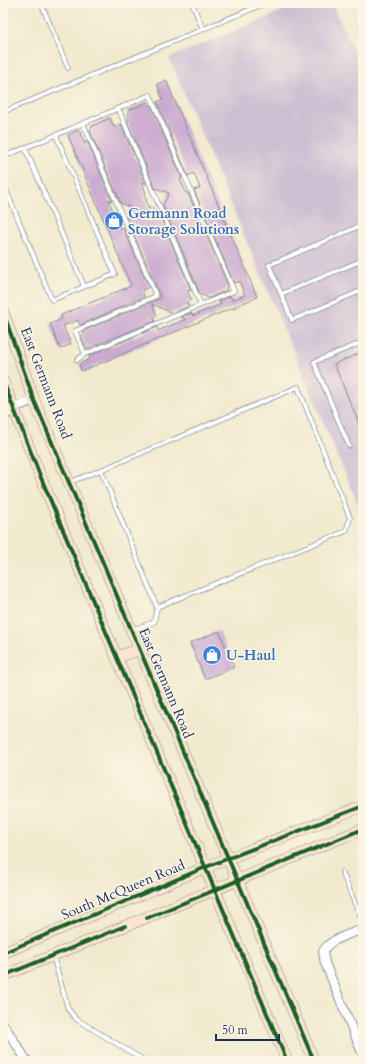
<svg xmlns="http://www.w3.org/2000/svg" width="366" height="1064" font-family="Cardo,serif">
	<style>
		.industrial { fill: #cebed2 }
		.building { fill: #cbaad0 }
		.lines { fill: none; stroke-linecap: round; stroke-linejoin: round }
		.service-casing { stroke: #868c96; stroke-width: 5.5 }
		.minor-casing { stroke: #868c96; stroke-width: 10 }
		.secondary-casing { stroke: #868c96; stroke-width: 12 }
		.service { stroke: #fff; stroke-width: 4 }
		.minor { stroke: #fff; stroke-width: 8 }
		.secondary { stroke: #fde4d0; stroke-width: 11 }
		.cycleway-casing { stroke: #fcf5e5; stroke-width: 6 }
		.cycleway { stroke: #1b5e20; stroke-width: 4 }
		.labels { text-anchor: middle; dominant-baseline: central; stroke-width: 3.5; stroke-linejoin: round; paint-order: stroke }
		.shop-label { font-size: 14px; font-weight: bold; fill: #366cbe; stroke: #fcf5e5; text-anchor: start }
		.street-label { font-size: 14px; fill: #1b2f5e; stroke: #fcf5e5 }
	</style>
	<rect width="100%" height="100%" fill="#fcf5e5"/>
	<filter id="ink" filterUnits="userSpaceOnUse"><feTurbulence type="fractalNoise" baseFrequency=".025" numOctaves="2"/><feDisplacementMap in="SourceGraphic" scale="8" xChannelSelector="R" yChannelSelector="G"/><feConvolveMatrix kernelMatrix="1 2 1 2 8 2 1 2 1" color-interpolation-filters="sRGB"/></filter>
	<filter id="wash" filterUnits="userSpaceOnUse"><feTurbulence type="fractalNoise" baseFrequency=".012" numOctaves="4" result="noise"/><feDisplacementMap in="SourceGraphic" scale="16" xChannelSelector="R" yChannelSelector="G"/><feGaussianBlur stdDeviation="0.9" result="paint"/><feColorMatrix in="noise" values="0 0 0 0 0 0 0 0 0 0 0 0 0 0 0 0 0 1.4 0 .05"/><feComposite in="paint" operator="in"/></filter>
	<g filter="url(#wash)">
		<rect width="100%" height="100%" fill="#f1eace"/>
		<!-- industrial -->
		<path class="industrial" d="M301 3H332L363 72V516L169 58Z"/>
		<g id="blocks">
			<!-- building -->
			<path class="building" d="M166 80 257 297 234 307 235 309 232 308 82 371 79 364 90 359 89 356 157 327 158 331 186 319 181 317 191 313 193 316 222 304 218 302 230 296 232 300 245 295 239 281 234 283 194 190 200 188 194 173 188 176 157 102 163 100 157 84Z
				M147 102 149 106 151 105 182 178 180 179 186 193H188L228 286 226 287 227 290 209 298 200 294 163 205 169 193 155 188 127 121 129 120 127 116 129 110Z
				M110 118 114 127 121 124 146 184 142 182 146 193 144 194 149 209 152 207 156 217 159 213 191 291 187 289 191 300 186 302 189 306 172 313 152 304 157 316 153 317 155 321 87 349 81 336 85 334 83 331 161 298 127 218 133 208 121 204 90 131 92 126Z
				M79 130 85 144 87 140 112 201 108 199 121 230 123 227 149 287 142 290 144 297 80 325 78 320 63 326 71 344 60 349 50 324 62 319 61 315 131 286 68 135Z
				M363 352V433L334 364Z
				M219 631 234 667 205 679 190 643Z"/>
		</g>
	</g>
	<g filter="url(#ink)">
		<use href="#blocks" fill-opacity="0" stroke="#868c96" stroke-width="1"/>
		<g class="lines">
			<!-- service casing -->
			<g class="service-casing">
				<path id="service" d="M41 3 68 68
					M192 3 203 29
					M118 108 201 305
					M3 112 266 3
					M56 135 150 95 234 291 85 354 75 331 156 296 83 123
					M25 148 84 286
					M3 157 56 135 115 274 52 300 3 183
					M363 233 360 226 269 265 292 320 363 290
					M281 294 363 260
					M77 360 85 354
					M349 446 314 362 363 342
					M101 470 298 387 350 518 346 531 157 607
					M70 482 101 470 157 607 154 622 132 630
					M342 872 363 923
					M53 956 68 1009 76 1019 145 1061"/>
			</g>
			<!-- minor casing -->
			<g class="minor-casing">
				<path id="minor" d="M3 409 13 408 34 400
					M3 418 13 408
					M363 929C351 934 328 939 323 952L325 963 363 1055
					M3 1024 27 1061"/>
			</g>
			<!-- secondary casing -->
			<g class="secondary-casing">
				<path id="secondary" d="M3 312 34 400 314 1061
					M3 381 39 473 287 1061
					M117 657 140 649
					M3 953 206 867 363 806
					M3 976 363 829"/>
			</g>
			<!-- service -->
			<use href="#service" class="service"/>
			<!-- minor -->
			<use href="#minor" class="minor"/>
			<!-- secondary -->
			<use href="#secondary" class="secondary"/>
			<!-- cycleway casing -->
			<g class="cycleway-casing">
				<path id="cycleway" d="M3 312 34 400 314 1061
					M3 381 39 473 287 1061
					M147 918 363 829
					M3 953 206 867 363 806
					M3 976 125 926"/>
			</g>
			<!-- cycleway -->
			<use href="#cycleway" class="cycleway"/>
		</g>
	</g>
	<!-- icons -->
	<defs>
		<g id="shop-disc" transform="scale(1)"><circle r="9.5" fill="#3f7fe0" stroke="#fcf5e5"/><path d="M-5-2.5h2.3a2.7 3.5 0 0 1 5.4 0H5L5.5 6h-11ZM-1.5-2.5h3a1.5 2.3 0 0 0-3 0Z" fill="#fff"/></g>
	</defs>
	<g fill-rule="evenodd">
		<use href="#shop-disc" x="114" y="221"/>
		<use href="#shop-disc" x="212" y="655"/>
	</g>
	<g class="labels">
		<!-- shop labels -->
		<g class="shop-label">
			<text x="128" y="213">Germann Road<tspan x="128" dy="16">Storage Solutions</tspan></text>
			<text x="226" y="655">U-Haul</text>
		</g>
		<!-- street labels -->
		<g class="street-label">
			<text transform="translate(46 383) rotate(69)">East Germann Road</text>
			<text transform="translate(166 683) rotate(67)">East Germann Road</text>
			<text transform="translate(123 890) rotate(-23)">South McQueen Road</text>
		</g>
	</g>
	<!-- margin -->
	<rect width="366" height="1064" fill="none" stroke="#fcf5e5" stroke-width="16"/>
	<!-- scale -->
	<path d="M216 1034v6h63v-6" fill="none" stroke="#1b2f5e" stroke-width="2"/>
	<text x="222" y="1034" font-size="12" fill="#1b2f5e" stroke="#fcf5e5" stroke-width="3" paint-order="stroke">50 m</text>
</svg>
